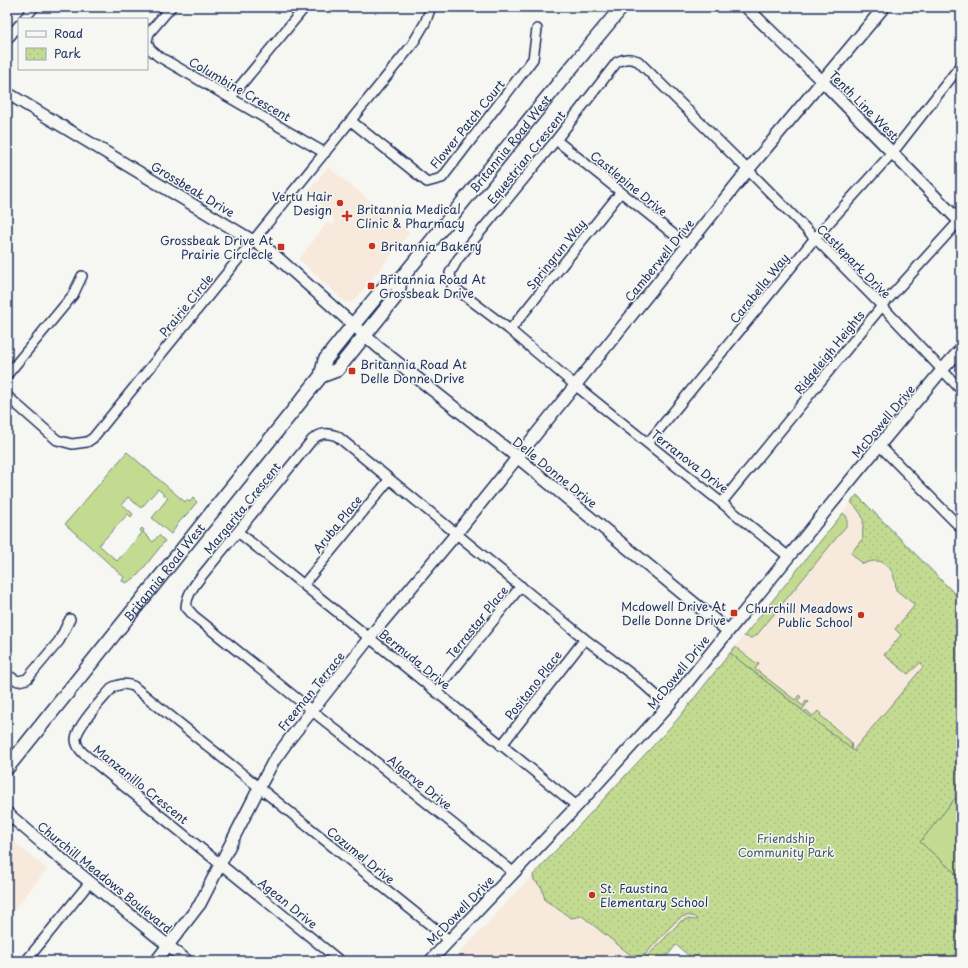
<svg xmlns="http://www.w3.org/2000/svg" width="968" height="968" font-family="'Playpen Sans',sans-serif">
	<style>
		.built { fill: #f7e9db }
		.grass { fill: #c3db91; stroke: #6f8578 }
		.park { fill: url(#park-dots); stroke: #6f8578 }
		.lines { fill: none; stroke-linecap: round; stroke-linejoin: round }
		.minor-casing { stroke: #1b2f5e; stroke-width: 12 }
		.tertiary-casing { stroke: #1b2f5e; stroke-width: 14 }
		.secondary-casing { stroke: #1b2f5e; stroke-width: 16 }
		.minor { stroke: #f6f6f2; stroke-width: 9 }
		.tertiary { stroke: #f6f6f2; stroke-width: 11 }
		.secondary { stroke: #f6f6f2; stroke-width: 13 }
		.poi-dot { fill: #c8321e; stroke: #f6f6f2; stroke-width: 1.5 }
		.labels { text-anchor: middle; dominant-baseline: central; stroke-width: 3; stroke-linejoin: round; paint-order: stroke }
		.street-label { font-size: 12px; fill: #1b2f5e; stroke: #f6f6f2 }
		.poi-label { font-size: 12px; fill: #1b2f5e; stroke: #f6f6f2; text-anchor: start }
		.park-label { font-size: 12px; fill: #455a6b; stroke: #f6f6f2 }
	</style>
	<defs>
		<pattern id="park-dots" width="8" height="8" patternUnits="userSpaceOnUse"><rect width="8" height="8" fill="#c3db91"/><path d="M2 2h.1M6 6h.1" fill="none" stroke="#a7bc7f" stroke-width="1.8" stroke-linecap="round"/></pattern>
	</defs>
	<rect width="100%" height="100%" fill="#f6f6f2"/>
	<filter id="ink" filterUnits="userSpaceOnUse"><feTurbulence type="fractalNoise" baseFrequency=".025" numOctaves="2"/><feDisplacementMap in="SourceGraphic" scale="8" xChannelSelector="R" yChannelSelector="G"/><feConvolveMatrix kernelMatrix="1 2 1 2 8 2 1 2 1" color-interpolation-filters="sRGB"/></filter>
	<g filter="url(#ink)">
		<!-- built -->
		<path class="built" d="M328 167 409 233 354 301 350 302H345L299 259 328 222 334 226 333 214 307 193Z
			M857 495 961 600V629L855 752 730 653Z
			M586 818 697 919 663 961H452Z
			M7 836 47 869 7 918Z"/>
		<!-- grass -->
		<path class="grass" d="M127 452 185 502 186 500 190 502 193 498 197 502 187 514 180 521 171 534 152 518 168 498 158 489 141 508 128 497 122 504 133 514 131 517 128 514 99 545 117 561 142 533 140 530 142 528 144 530 143 532 153 542 159 535 165 541 138 575 133 579 126 583 122 581 124 577 65 524Z
			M843 513 847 517V525L756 636 751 638 744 636Z
			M735 647 756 663 757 662 759 663 755 669 795 700 799 695 801 697 797 701 803 706 806 701 808 702 802 710 730 653Z
			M806 710 813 716 818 711 821 714 820 715 851 742 852 750 804 712Z
			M961 791V878L920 842Z"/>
		<!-- park -->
		<path class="park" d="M857 495 961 600V791L920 842 961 878V961H695L676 945 663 961H643L681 921 687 919 696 920 697 919C693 915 687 915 682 917 675 920 653 946 646 954L640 957 632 956 582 916 571 918 568 916 545 900 542 888 534 880 533 875 677 720 730 653 855 752V748L923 667 921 662 908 674 884 655 901 635 895 629 915 605 896 590C895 570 886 554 863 564L851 553 863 538C862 532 863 529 863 525 865 515 856 508 851 502Z"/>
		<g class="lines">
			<!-- minor casing -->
			<g class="minor-casing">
				<path id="minor" d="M24 19 34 7
					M7 40 19 25
					M147 41 149 33 171 7
					M147 42 150 49 158 56 325 153
					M231 97 305 7
					M351 121 427 182 442 178 533 59 537 29
					M556 140 687 245
					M510 330 621 192
					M7 375 73 295 82 276
					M7 396 57 440 72 444 87 442 93 438 412 45 425 23 431 7
					M648 443 815 238 893 152 961 65
					M880 446 961 528
					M722 502 882 306 961 219
					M238 532C282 568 328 604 372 640 441 695 508 751 577 806
					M789 557 575 385 510 330 452 286 450 273 458 259 556 140 617 62C625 58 630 58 638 61L748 170 882 306 961 390
					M304 584 389 480
					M7 675 18 681 27 679 59 641 70 619
					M436 692 521 586
					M501 746 585 639
					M513 872 194 616 186 607C187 595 193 587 200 578L312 440C320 433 327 432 337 436L585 639 639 680 668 706
					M26 961 90 882
					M340 961 83 753C79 749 76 745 76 739 77 725 103 699 113 687 121 684 125 683 133 686L449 940"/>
			</g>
			<!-- tertiary casing -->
			<g class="tertiary-casing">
				<path id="tertiary" d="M746 7 822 81 961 223
					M7 93 270 251 378 347 517 457 728 631
					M7 813 48 848 187 961
					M156 961 200 904 259 788 273 762 288 741 374 632 456 534 748 170 884 7
					M430 961 577 806 668 706 858 471 942 370 961 349"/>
			</g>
			<!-- secondary casing -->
			<g class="secondary-casing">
				<g id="secondary">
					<path id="s1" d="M321 376 337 370 398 294 400 280 567 73 622 7"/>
					<path id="s2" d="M7 768 321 376 325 360 353 325 387 284 400 280"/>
				</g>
			</g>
			<!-- minor -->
			<use href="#minor" class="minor"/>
			<!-- tertiary -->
			<use href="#tertiary" class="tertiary"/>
			<!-- secondary -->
			<use href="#secondary" class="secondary"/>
		</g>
	</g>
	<!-- markers -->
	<g class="poi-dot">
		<circle cx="340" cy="203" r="4"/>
		<path d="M345 210h4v4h4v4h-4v4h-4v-4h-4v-4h4z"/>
		<circle cx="372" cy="246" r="4"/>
		<rect x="277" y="243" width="8" height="8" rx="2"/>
		<rect x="367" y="282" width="8" height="8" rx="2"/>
		<rect x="348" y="367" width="8" height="8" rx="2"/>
		<rect x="730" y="609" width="8" height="8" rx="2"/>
		<circle cx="861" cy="615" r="4"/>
		<circle cx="592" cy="895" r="4"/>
	</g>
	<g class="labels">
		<!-- street labels -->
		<g class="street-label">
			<text transform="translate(240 89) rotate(30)">Columbine Crescent</text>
			<text transform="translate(864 105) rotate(45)">Tenth Line West</text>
			<text transform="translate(467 124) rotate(-51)">Flower Patch Court</text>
			<text stroke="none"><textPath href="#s1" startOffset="304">Britannia Road West</textPath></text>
			<text transform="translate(526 157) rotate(-51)">Equestrian Crescent</text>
			<text transform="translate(629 183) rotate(39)">Castlepine Drive</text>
			<text transform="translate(193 189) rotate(31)">Grossbeak Drive</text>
			<text transform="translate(556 254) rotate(-51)">Springrun Way</text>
			<text transform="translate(659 260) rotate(-51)">Camberwell Drive</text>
			<text transform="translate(854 261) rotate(45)">Castlepark Drive</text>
			<text transform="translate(759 288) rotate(-51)">Carabella Way</text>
			<text transform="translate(186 305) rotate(-51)">Prairie Circle</text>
			<text transform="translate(829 352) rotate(-51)">Ridgeleigh Heights</text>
			<text transform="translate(883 421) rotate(-50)">McDowell Drive</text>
			<text transform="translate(690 461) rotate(38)">Terranova Drive</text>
			<text transform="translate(555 472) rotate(39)">Delle Donne Drive</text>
			<text transform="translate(242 508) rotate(-51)">Margarita Crescent</text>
			<text transform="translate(337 524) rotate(-51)">Aruba Place</text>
			<text stroke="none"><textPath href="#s2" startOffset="251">Britannia Road West</textPath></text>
			<text transform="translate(477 622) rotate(-51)">Terrastar Place</text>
			<text transform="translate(415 659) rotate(39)">Bermuda Drive</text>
			<text transform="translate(678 672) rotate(-51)">McDowell Drive</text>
			<text transform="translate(533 685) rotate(-52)">Positano Place</text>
			<text transform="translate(311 691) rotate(-51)">Freeman Terrace</text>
			<text transform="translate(420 782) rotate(39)">Algarve Drive</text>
			<text transform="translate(141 784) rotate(39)">Manzanillo Crescent</text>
			<text transform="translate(361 855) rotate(39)">Cozumel Drive</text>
			<text transform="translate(105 877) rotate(39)">Churchill Meadows Boulevard</text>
			<text transform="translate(288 903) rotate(39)">Agean Drive</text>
			<text transform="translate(460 910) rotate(-46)">McDowell Drive</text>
		</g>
		<!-- poi labels -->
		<g class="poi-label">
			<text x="332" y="196" text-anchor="end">Vertu Hair<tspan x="332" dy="14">Design</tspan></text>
			<text x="356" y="209">Britannia Medical<tspan x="356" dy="14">Clinic &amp; Pharmacy</tspan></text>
			<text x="273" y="240" text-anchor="end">Grossbeak Drive At<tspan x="273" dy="14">Prairie Circlecle</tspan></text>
			<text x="380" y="246">Britannia Bakery</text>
			<text x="379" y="279">Britannia Road At<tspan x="379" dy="14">Grossbeak Drive</tspan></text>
			<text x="360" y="364">Britannia Road At<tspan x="360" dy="14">Delle Donne Drive</tspan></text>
			<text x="726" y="606" text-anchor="end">Mcdowell Drive At<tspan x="726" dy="14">Delle Donne Drive</tspan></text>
			<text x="853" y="608" text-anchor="end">Churchill Meadows<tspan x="853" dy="14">Public School</tspan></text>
			<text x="600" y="888">St. Faustina<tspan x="600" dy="14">Elementary School</tspan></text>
		</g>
		<!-- park labels -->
		<g class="park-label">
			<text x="786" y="838">Friendship<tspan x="786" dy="14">Community Park</tspan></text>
		</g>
	</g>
	<!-- margin -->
	<rect width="968" height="968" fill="none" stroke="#f6f6f2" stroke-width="24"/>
	<rect x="12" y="12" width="944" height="944" fill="none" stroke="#1b2f5e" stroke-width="1.5" filter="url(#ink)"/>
	<!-- legend -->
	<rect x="18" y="18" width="130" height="52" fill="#f6f6f2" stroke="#9ea6b7"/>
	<rect x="26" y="31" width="20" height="6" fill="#f6f6f2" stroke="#9ea6b7"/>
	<text x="54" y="38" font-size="12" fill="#1b2f5e">Road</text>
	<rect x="26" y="48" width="20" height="12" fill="url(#park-dots)" stroke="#9ea6b7"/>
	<text x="54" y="58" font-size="12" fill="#1b2f5e">Park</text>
</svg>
